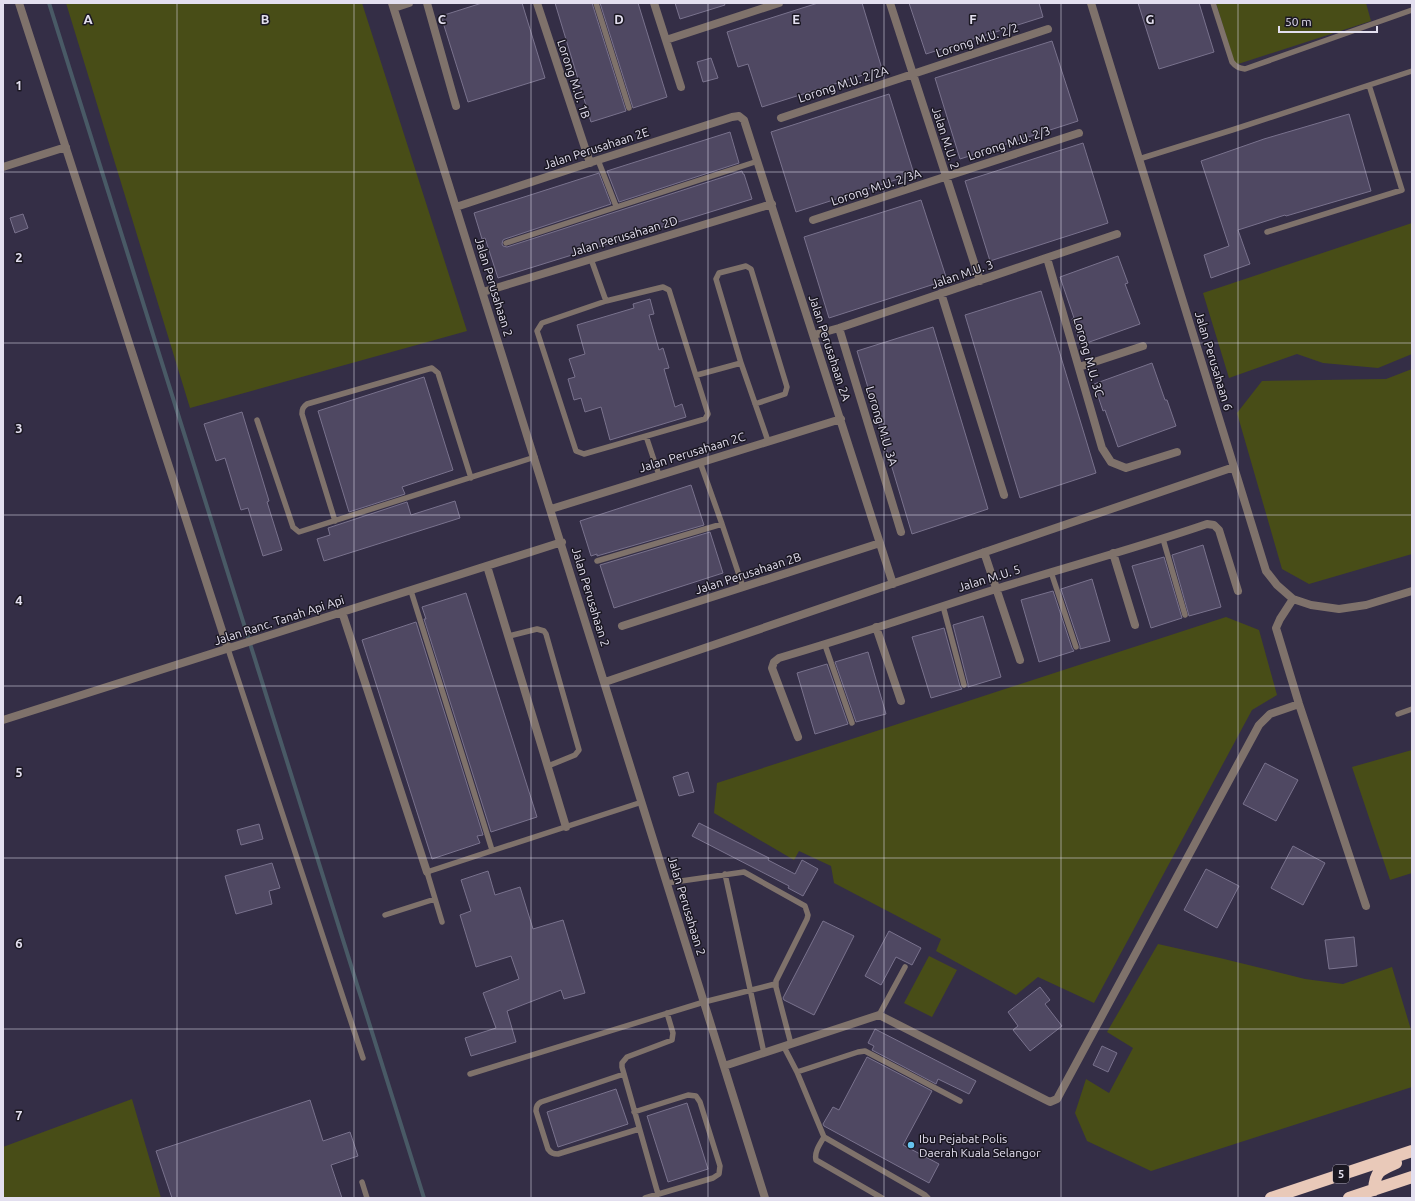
<svg xmlns="http://www.w3.org/2000/svg" width="1415" height="1201" font-family="Ubuntu,sans-serif">
	<style>
		.green { fill: #484d17 }
		.lines { fill: none; stroke-linecap: round; stroke-linejoin: round }
		.stream { stroke: #495a66; stroke-width: 4 }
		.building { fill: #4f4862; stroke: #79728d }
		.lane { stroke: #7f726b; stroke-width: 5.5 }
		.street { stroke: #7f726b; stroke-width: 8 }
		.highway { stroke: #e9c9b9; stroke-width: 12 }
		.grid { fill: none; stroke: #e3dfef; stroke-width: 1; stroke-opacity: 0.55 }
		.poi-dot { fill: #66c4ef; stroke: #1b1823; stroke-width: 1.5 }
		.labels { text-anchor: middle; dominant-baseline: central; stroke-width: 3; stroke-linejoin: round; paint-order: stroke }
		.shield { fill: #1b1823; stroke: #a7a3b2; stroke-width: 1 }
		.shield-label { font-size: 11px; font-weight: bold; fill: #e3dfef }
		.street-label { font-size: 12px; fill: #e3dfef; stroke: #1b1823 }
		.poi-label { font-size: 12px; fill: #e3dfef; stroke: #1b1823; text-anchor: start }
		.grid-label { font-size: 13px; text-anchor: middle; font-weight: bold; fill: #e3dfef; stroke: #1b1823; stroke-width: 3; stroke-linejoin: round; paint-order: stroke }
	</style>
	<rect width="100%" height="100%" fill="#342e46"/>
	<!-- green -->
	<path class="green" d="M66 3H362L467 331 190 408Z
		M1216 3H1366L1371 21 1235 65Z
		M1412 223V354L1378 368 1323 363 1297 354 1229 378 1203 293Z
		M1412 369V554L1309 584 1282 569 1237 413 1262 381 1386 379Z
		M1226 617 1259 630 1277 695 1252 710 1094 1003 1038 977 1016 995 936 951 941 939 834 883 831 866 799 851 794 860 714 813 717 783Z
		M1412 750V873L1390 880 1352 767Z
		M1158 944 1220 958 1305 979 1343 984 1392 967 1412 1033V1087L1151 1171 1087 1141 1075 1113 1086 1079 1109 1093 1133 1048 1107 1032Z
		M929 956 957 970 932 1017 904 1003Z
		M132 1099 161 1198H3V1147Z"/>
	<g class="lines">
		<!-- stream -->
		<path class="stream" d="M49 3 424 1198"/>
	</g>
	<!-- building -->
	<path class="building" d="M482 3H522L545 78 468 102 441 16Z
		M555 3H592L626 111 591 122Z
		M600 3H638L667 97 633 108Z
		M675 3H724L725 5 680 19Z
		M818 3H862L882 69 762 107 748 64 738 67 727 32Z
		M909 3H1039L1043 17 926 54Z
		M1138 3H1199L1214 52 1159 69Z
		M1052 41 1078 121 960 159 935 78Z
		M711 58 718 78 703 82 697 62Z
		M889 94 914 174 796 212 771 132Z
		M1349 114 1371 191 1286 216 1285 215 1238 230 1250 264 1211 278 1204 255 1229 246 1201 161 1264 139Z
		M730 132 739 163 619 202 607 171Z
		M1083 143 1108 223 990 261 965 181Z
		M742 171 743 174H744L752 199 498 278 485 238 482 239 474 213 599 173 611 204 505 239 503 240 502 244 503 246 507 247Z
		M921 200 947 280 829 318 804 237Z
		M23 214 28 228 15 233 10 218Z
		M1118 256 1128 283 1125 284 1140 324 1081 345 1072 319 1074 318 1060 277Z
		M1041 291 1096 473 1020 498 965 315Z
		M650 299 654 314 649 315 659 350 663 348 669 368 664 369 675 407 682 404 686 417 610 440 601 407 585 412 581 398 574 400 568 379 575 377 569 359 585 354 577 325 634 308 633 304Z
		M933 327 988 509 912 534 857 351Z
		M1152 363 1165 400H1167L1176 426 1118 447 1105 410 1103 411 1094 384Z
		M424 377 453 470 402 487 405 494 349 512 318 411Z
		M242 412 269 501 267 502 282 550 263 556 248 508 241 510 225 458 216 461 204 424Z
		M691 485 704 525 597 556V554L591 556 580 521Z
		M455 501 460 518 324 561 317 539 330 535 328 528 407 502 411 515Z
		M710 532 723 573 614 608 600 565Z
		M1203 545 1221 607 1189 616 1172 555Z
		M1164 557 1182 618 1151 628 1132 566Z
		M1092 579 1110 641 1080 649V646L1061 589Z
		M1053 591 1072 648 1074 651 1039 662 1021 600Z
		M466 593 537 817 491 832 424 619H426L422 607Z
		M983 616 1001 677 968 687V684L953 625Z
		M416 622 483 835 477 836 480 843 432 859 362 640Z
		M944 628 960 686 962 689 931 698 912 637Z
		M868 652 886 714 856 722 835 662Z
		M827 664 848 724 815 734 797 673Z
		M1265 763 1298 780 1276 821 1243 804Z
		M688 772 694 792 679 796 673 777Z
		M699 823 769 858 768 860 795 874 802 860 818 869 803 896 788 888 789 886 692 836Z
		M259 824 263 839 241 845 237 830Z
		M1293 846 1325 863 1303 905 1271 888Z
		M272 863 280 888 269 891 272 904 236 914 225 876Z
		M1206 869 1239 886 1217 928 1184 910Z
		M488 871 495 895 520 887 533 929 563 920 585 993 564 999 561 990 507 1011 516 1042 471 1056 465 1038 496 1028 483 993 519 979 511 956 476 967 460 915 471 911 461 880Z
		M823 921 854 936 814 1015 784 1000 783 998Z
		M889 931 921 948 912 965 896 957 881 985 865 976Z
		M1354 937 1357 966 1329 969 1325 940Z
		M1040 987 1050 1000 1045 1004 1062 1026 1030 1051 1013 1030 1018 1026 1008 1012Z
		M875 1029 976 1081 969 1094 938 1079 936 1084 872 1050 874 1046 868 1043Z
		M1102 1046 1117 1053 1108 1072 1093 1065Z
		M867 1057 932 1091 903 1145 939 1164 929 1183 824 1126 823 1124 833 1107 839 1110Z
		M616 1089 628 1124 558 1147 547 1112Z
		M310 1100 323 1141 350 1132 358 1156 331 1165 342 1198H172L156 1151Z
		M687 1103 708 1169 668 1182 647 1116Z"/>
	<g class="lines">
		<!-- lane -->
		<path class="lane" d="M596 3 629 108
			M1213 3 1232 62C1236 67 1239 68 1245 69L1412 10
			M1139 159 1232 130 1412 71
			M598 160 616 206
			M1267 232 1402 190 1369 85
			M506 243 758 161
			M591 259 606 301
			M663 287 669 290 708 414 705 419 584 454 576 451 537 331 542 323 606 301Z
			M741 363 768 441
			M697 375 741 363 716 279 719 273 746 266 751 269 787 387 785 394 755 404
			M257 420 293 527 299 532 535 457
			M646 436 659 475
			M700 462 722 524
			M335 521 302 414C302 409 303 407 307 404L432 368 438 373 471 478
			M1163 539 1185 615
			M597 561 722 524 743 587
			M1051 572 1076 647
			M411 591 492 850
			M943 606 964 685
			M509 636 537 629 544 631 546 634 579 750 575 755 548 766
			M825 645 852 723
			M228 649 363 1058
			M1398 714 1412 709
			M725 874 764 1053
			M667 883 744 872 805 906 808 915 807 919 776 981V987L791 1044
			M385 915 435 899
			M442 922 427 872 642 802
			M879 1015 905 967
			M784 1047 797 1072 858 1052 865 1051 960 1101
			M797 1072 824 1137 925 1195 928 1198
			M470 1074 704 1002 775 984
			M624 1074 541 1102C537 1104 536 1107 536 1111L548 1149C551 1153 553 1154 558 1154L639 1129
			M634 1112 688 1095 696 1096 700 1102 720 1166 719 1174 713 1178 645 1198
			M824 1137C820 1144 814 1152 816 1160L882 1198
			M362 1182 367 1198
			M658 1194 622 1067V1063L627 1057 672 1040 673 1033 667 1013"/>
		<!-- street -->
		<path class="street" d="M19 3 228 649
			M392 3 765 1198
			M427 3 456 106
			M537 3 590 163
			M654 3 681 87
			M890 3 980 281
			M1091 3 1266 571 1277 585 1293 599 1311 605 1339 609 1366 605 1412 591
			M394 8 409 3
			M666 40 779 3
			M781 118 1048 29
			M3 167 66 147
			M456 207 598 160 732 117 739 116 744 120 893 584
			M813 220 1079 133
			M1047 258 1102 448 1111 462 1126 468 1177 452
			M483 292 772 204
			M941 293 1004 495
			M839 328 901 532
			M814 335 839 328 1117 234
			M1079 367 1143 346
			M551 509 841 419
			M984 552 1020 660
			M1113 553 1135 625
			M487 566 566 827
			M1293 599 1280 619 1276 628 1299 704 1366 906
			M342 612 427 872
			M622 626 880 543
			M876 627 901 701
			M605 682 1234 467
			M3 720 562 542
			M798 737 772 668 774 662 779 658C852 637 923 612 996 589 1066 567 1137 548 1207 524L1214 525 1219 530 1238 591
			M724 1066 879 1015 1046 1100 1050 1102 1057 1099 1259 725 1270 714 1299 704"/>
		<!-- highway -->
		<path class="highway" d="M1374 1190C1375 1171 1380 1170 1396 1163
			M1271 1198 1412 1151
			M1349 1198 1412 1177"/>
	</g>
	<!-- grid -->
	<path class="grid" d="M177 3V1198M354 3V1198M531 3V1198M708 3V1198M884 3V1198M1061 3V1198M1238 3V1198M3 172H1412M3 343H1412M3 515H1412M3 686H1412M3 858H1412M3 1029H1412"/>
	<!-- markers -->
	<circle class="poi-dot" cx="911" cy="1145" r="4"/>
	<g class="labels">
		<!-- shield labels -->
		<rect class="shield" x="1333" y="1165" width="16" height="18" rx="3"/>
		<g class="shield-label">
			<text x="1341" y="1174">5</text>
		</g>
		<!-- street labels -->
		<g class="street-label">
			<text transform="translate(977 40) rotate(-18)">Lorong M.U. 2/2</text>
			<text transform="translate(574 79) rotate(72)">Lorong M.U. 1B</text>
			<text transform="translate(843 84) rotate(-18)">Lorong M.U. 2/2A</text>
			<text transform="translate(946 138) rotate(72)">Jalan M.U. 2</text>
			<text transform="translate(1009 143) rotate(-18)">Lorong M.U. 2/3</text>
			<text transform="translate(596 148) rotate(-18)">Jalan Perusahaan 2E</text>
			<text transform="translate(876 187) rotate(-18)">Lorong M.U. 2/3A</text>
			<text transform="translate(624 236) rotate(-17)">Jalan Perusahaan 2D</text>
			<text transform="translate(962 274) rotate(-19)">Jalan M.U. 3</text>
			<text transform="translate(494 287) rotate(73)">Jalan Perusahaan 2</text>
			<text transform="translate(830 348) rotate(72)">Jalan Perusahaan 2A</text>
			<text transform="translate(1089 357) rotate(74)">Lorong M.U. 3C</text>
			<text transform="translate(1214 361) rotate(73)">Jalan Perusahaan 6</text>
			<text transform="translate(882 426) rotate(73)">Lorong M.U. 3A</text>
			<text transform="translate(692 452) rotate(-17)">Jalan Perusahaan 2C</text>
			<text transform="translate(748 573) rotate(-18)">Jalan Perusahaan 2B</text>
			<text transform="translate(989 578) rotate(-17)">Jalan M.U. 5</text>
			<text transform="translate(591 597) rotate(73)">Jalan Perusahaan 2</text>
			<text transform="translate(279 620) rotate(-18)">Jalan Ranc. Tanah Api Api</text>
			<text transform="translate(687 906) rotate(73)">Jalan Perusahaan 2</text>
		</g>
		<!-- poi labels -->
		<g class="poi-label">
			<text x="919" y="1138">Ibu Pejabat Polis<tspan x="919" dy="14">Daerah Kuala Selangor</tspan></text>
		</g>
	</g>
	<g class="grid-label">
		<text x="88" y="24">A</text>
		<text x="265" y="24">B</text>
		<text x="442" y="24">C</text>
		<text x="619" y="24">D</text>
		<text x="796" y="24">E</text>
		<text x="973" y="24">F</text>
		<text x="1150" y="24">G</text>
		<text x="19" y="90">1</text>
		<text x="19" y="262">2</text>
		<text x="19" y="433">3</text>
		<text x="19" y="605">4</text>
		<text x="19" y="777">5</text>
		<text x="19" y="948">6</text>
		<text x="19" y="1120">7</text>
	</g>
	<!-- border -->
	<rect width="1415" height="1201" fill="none" stroke="#e3dfef" stroke-width="8"/>
	<!-- scale -->
	<path d="M1279 26v6h98v-6" fill="none" stroke="#e3dfef" stroke-width="2"/>
	<text x="1285" y="26" font-size="12" fill="#e3dfef" stroke="#1b1823" stroke-width="3" paint-order="stroke">50 m</text>
</svg>
